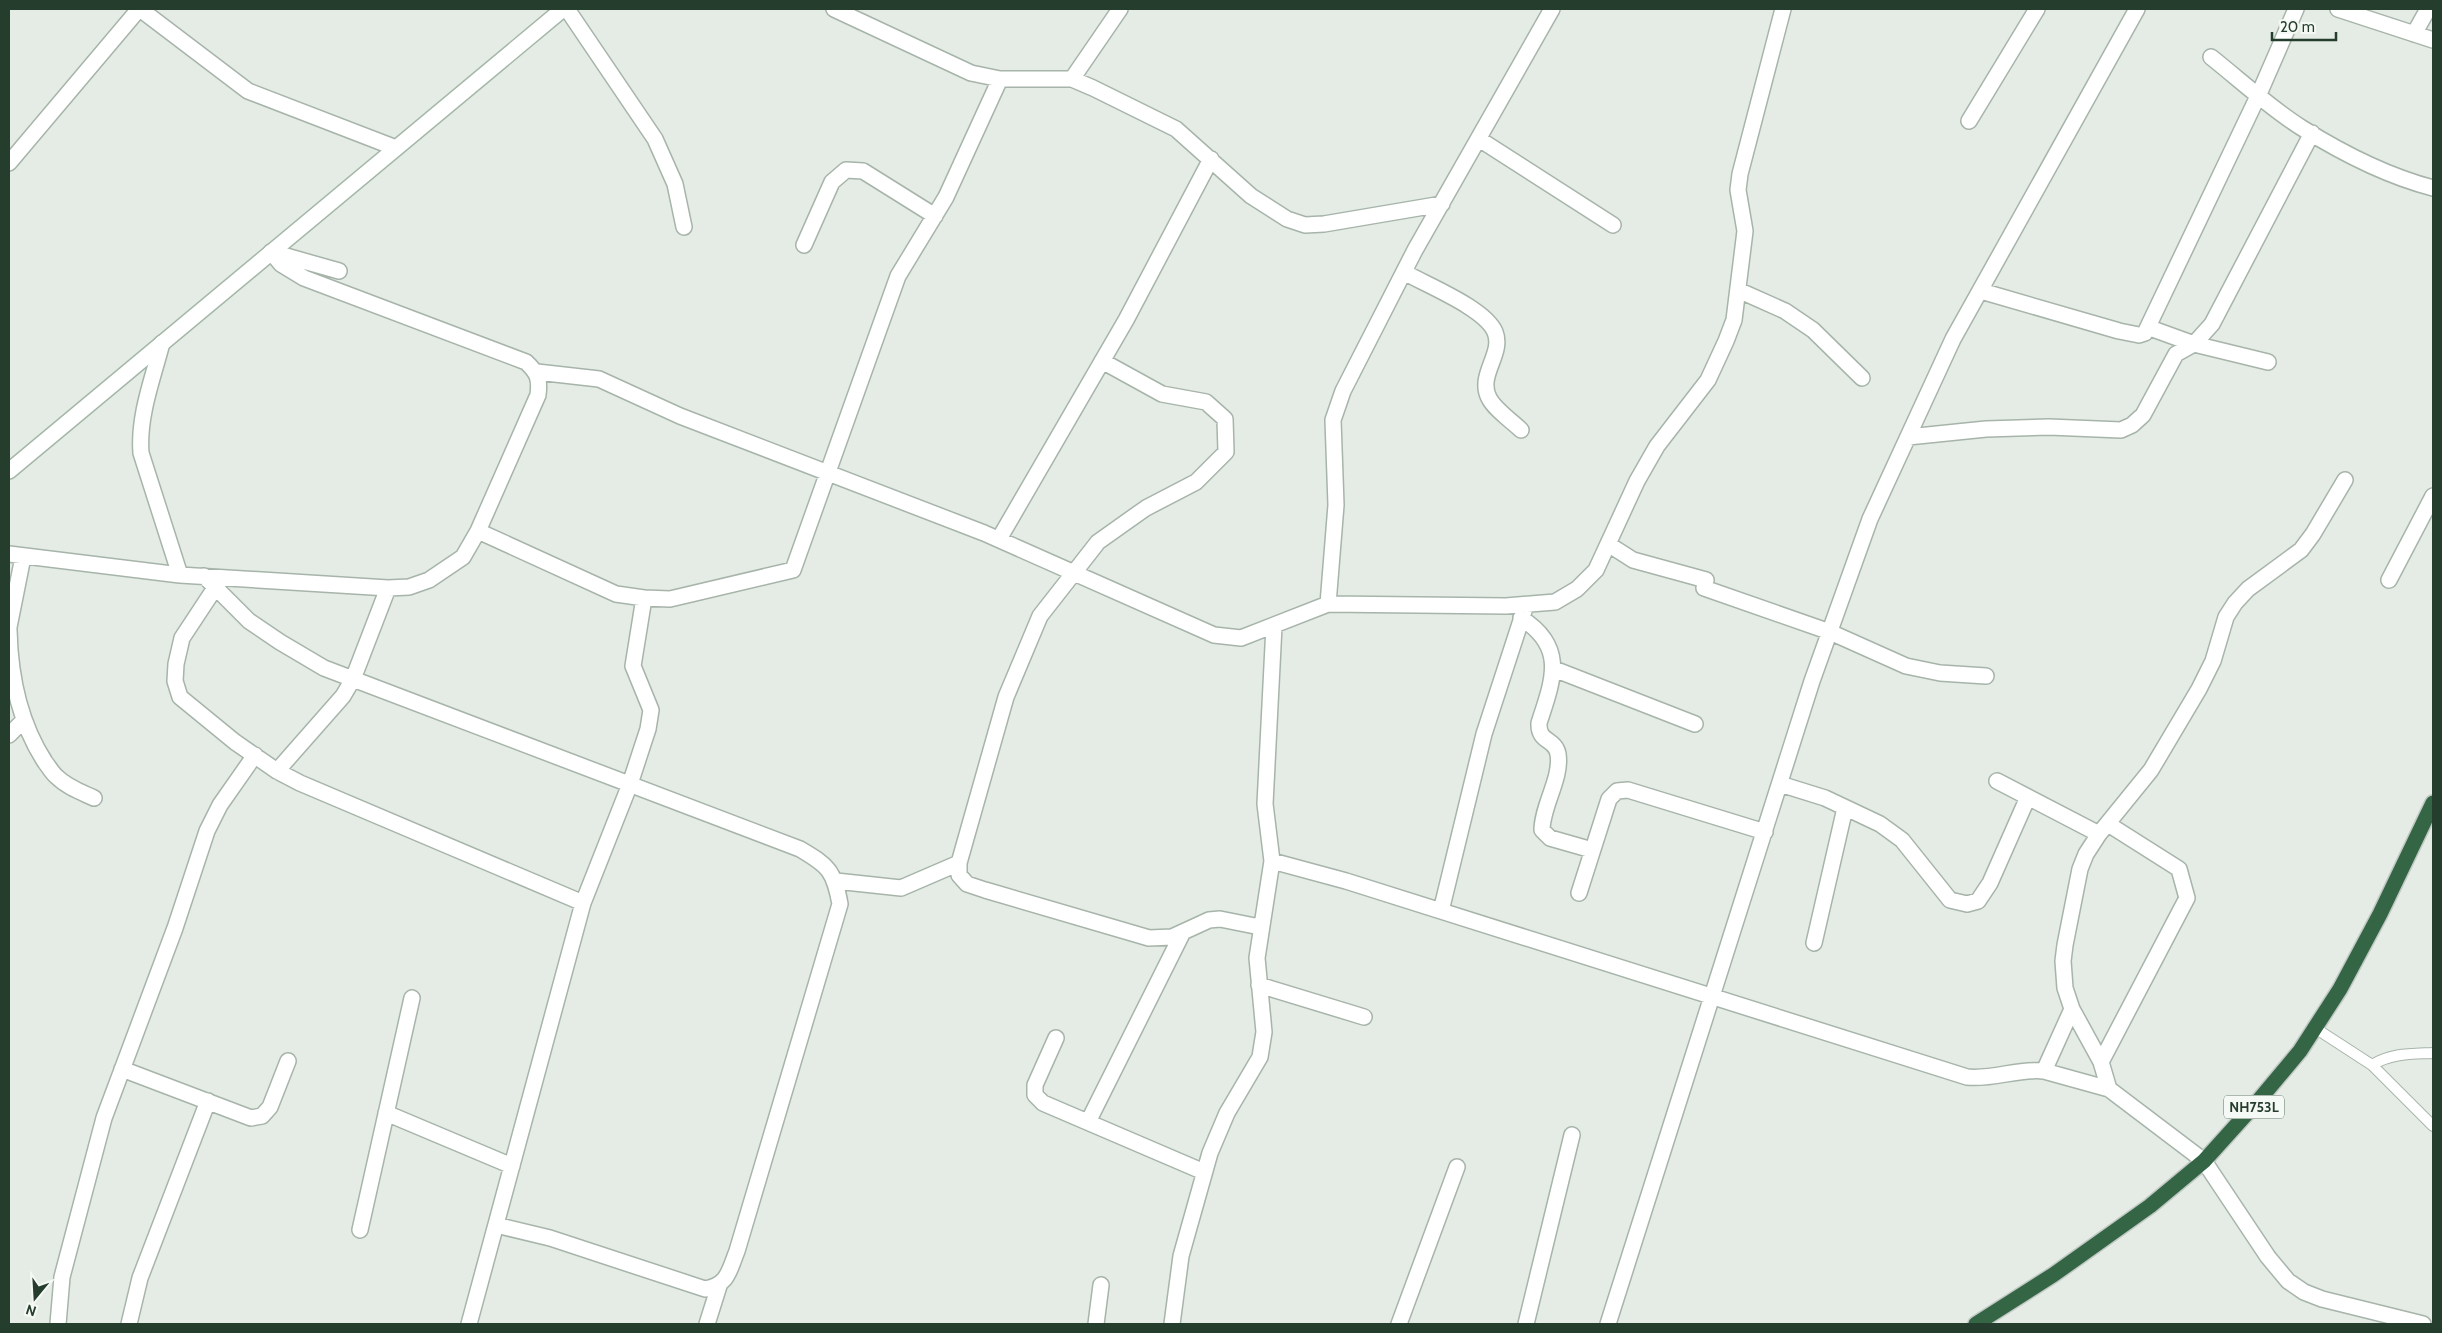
<svg xmlns="http://www.w3.org/2000/svg" width="2442" height="1333" font-family="Cabin,sans-serif">
	<style>
		.lines { fill: none; stroke-linecap: round; stroke-linejoin: round }
		.lane-casing { stroke: #a7b4aa; stroke-width: 12 }
		.street-casing { stroke: #a7b4aa; stroke-width: 18 }
		.secondary-casing { stroke: #a4b7a9; stroke-width: 18 }
		.highway-casing { stroke: #c2c9c4; stroke-width: 18 }
		.lane { stroke: #fff; stroke-width: 10 }
		.street { stroke: #fff; stroke-width: 15 }
		.secondary { stroke: #fff; stroke-width: 15 }
		.highway { stroke: #346646; stroke-width: 15 }
		.labels { text-anchor: middle; dominant-baseline: central; stroke-width: 4.5; stroke-linejoin: round; paint-order: stroke }
		.shield { fill: #f5f9f5; stroke: #637568; stroke-width: 1 }
		.shield-label { font-size: 14px; font-weight: bold; fill: #253d2c }
	</style>
	<rect width="100%" height="100%" fill="#e4ece5"/>
	<g class="lines">
		<!-- lane casing -->
		<g class="lane-casing">
			<path id="lane" d="M2315 1028 2372 1065 2433 1126
				M2372 1065C2391 1053 2411 1054 2433 1053"/>
		</g>
		<!-- street casing -->
		<g class="street-casing">
			<path id="street" d="M140 9 248 91 396 148
				M567 9 655 139 675 184 684 227
				M834 9 971 73 1000 79H1072L1093 88 1176 129 1251 196 1287 219 1305 225 1324 224 1442 204
				M2338 9 2433 40
				M2414 34 2428 9
				M2211 57C2240 80 2270 108 2302 128 2342 153 2387 176 2433 188
				M1072 79 1120 9
				M1969 121 2037 9
				M1479 139 1613 225
				M9 163 139 9
				M804 245 832 182 846 170 863 171 935 216
				M272 252 339 271
				M1404 272C1426 285 1485 308 1495 332 1504 354 1477 375 1489 398 1495 410 1512 421 1521 430
				M1738 290 1785 311 1813 330 1862 378
				M1981 291 2119 331 2139 335 2145 333 2259 94 2296 9
				M2150 328 2194 344 2268 362
				M162 343C153 378 138 416 141 453L180 575
				M1102 361 1162 394 1206 402 1225 419 1226 452 1196 482 1146 508 1098 542 1040 616 1006 697 959 863V875L967 884 985 890 1149 938 1172 937 1209 920 1220 919 1260 927
				M537 372 599 379 680 416 984 533 1214 635 1241 638 1328 604 1506 606 1555 602 1577 589 1596 570 1637 481 1657 446 1708 380 1726 341 1734 320 1745 231 1738 190 1740 174 1783 9
				M1908 437 1986 429 2049 427 2121 430 2132 425 2143 415 2176 354 2194 344 2212 324 2312 133
				M2345 480 2313 534 2301 550 2248 589 2235 603 2226 617 2213 661 2199 689 2151 770 2099 834 2086 854 2080 869 2065 945 2063 961 2065 988 2072 1009 2101 1062 2109 1089 2204 1161 2268 1257 2288 1281 2304 1292 2322 1299 2423 1324
				M478 531 616 594 644 598 670 599 793 570 898 276 946 197 1000 79
				M999 539 1126 320 1211 159
				M1608 544 1633 560 1706 580
				M9 554 180 575 388 588 409 587 429 580 463 557 478 531 538 395C540 379 538 373 526 362L304 278 281 264 271 252
				M204 576 249 621 280 642 324 668 800 849C829 866 834 871 840 904L737 1251C729 1271 728 1285 705 1289L550 1238 496 1225
				M2389 580 2433 496
				M215 588 182 638 176 664 175 681 180 697 235 742 277 771 300 783 583 903
				M1704 588 1830 632 1906 666 1940 673 1986 676
				M1328 604 1336 505 1333 420 1343 391 1415 250 1552 9
				M1521 618C1567 647 1553 680 1539 723 1538 743 1555 738 1558 754 1562 778 1542 806 1542 830L1550 838 1592 850
				M9 627 23 557
				M9 630C10 676 19 722 45 762 49 767 52 773 57 777 67 787 81 792 94 798
				M1554 669 1695 724
				M9 735 24 720
				M277 771 343 696 353 679 388 588
				M1997 781 2099 834
				M1780 784 1825 798 1880 824 1902 840 1950 900 1967 904 1978 901 1990 883 2028 797
				M1272 861 1346 881 1967 1077C1993 1080 2018 1068 2044 1071
				M836 881 901 888 959 863
				M1579 893 1609 799 1617 791 1628 790 1765 832
				M1441 911 1484 734 1526 605
				M1814 943 1845 808
				M1259 985 1364 1017
				M2072 1009 2044 1071 2109 1089
				M1056 1038 1035 1085V1095L1043 1103 1204 1172
				M2101 1062 2187 898 2179 869 2108 824
				M122 1069 251 1118 262 1116 270 1107 288 1061
				M386 1113 512 1166
				M1088 1122 1182 934
				M360 1230 412 998
				M58 1324 62 1277 104 1118 175 928 207 831 220 805 255 755
				M129 1324 140 1278 208 1101
				M469 1324 583 903 630 784 648 729 651 710 633 666 644 598
				M707 1324 719 1286
				M1096 1324 1101 1285
				M1172 1324 1181 1256 1210 1153 1227 1113 1260 1057 1264 1032 1257 958 1272 861 1265 804 1274 626
				M1399 1324 1457 1167
				M1526 1324 1572 1135
				M1608 1324 1812 681 1870 519 1953 339 2137 9"/>
		</g>
		<!-- secondary casing -->
		<g class="secondary-casing">
			<path id="secondary" d="M9 471 563 9"/>
		</g>
		<!-- highway casing -->
		<g class="highway-casing">
			<path id="highway" d="M1976 1324 2053 1275 2150 1206 2204 1161 2259 1100 2300 1051 2340 989 2380 914 2433 803"/>
		</g>
		<!-- lane -->
		<use href="#lane" class="lane"/>
		<!-- street -->
		<use href="#street" class="street"/>
		<!-- secondary -->
		<use href="#secondary" class="secondary"/>
		<!-- highway -->
		<use href="#highway" class="highway"/>
	</g>
	<g class="labels">
		<!-- shield labels -->
		<rect class="shield" x="2224" y="1095.5" width="60" height="23" rx="4"/>
		<g class="shield-label">
			<text x="2254" y="1107">NH753L</text>
		</g>
	</g>
	<!-- border -->
	<rect width="2442" height="1333" fill="none" stroke="#253d2c" stroke-width="20"/>
	<!-- north arrow -->
	<g transform="translate(35 1298) rotate(198)" stroke="#f5f9f5" stroke-width="4" paint-order="stroke">
	<path d="M0-4L9 19L0 12L-9 19Z" fill="#253d2c"/>
	<text y="-8" font-size="14" font-weight="bold" text-anchor="middle" fill="#253d2c">N</text>
	</g>
	<!-- scale -->
	<path d="M2272 32v8h64v-8" fill="none" stroke="#253d2c" stroke-width="2.5"/>
	<text x="2280" y="32" font-size="15" fill="#253d2c" stroke="#f5f9f5" stroke-width="4" paint-order="stroke">20 m</text>
</svg>
